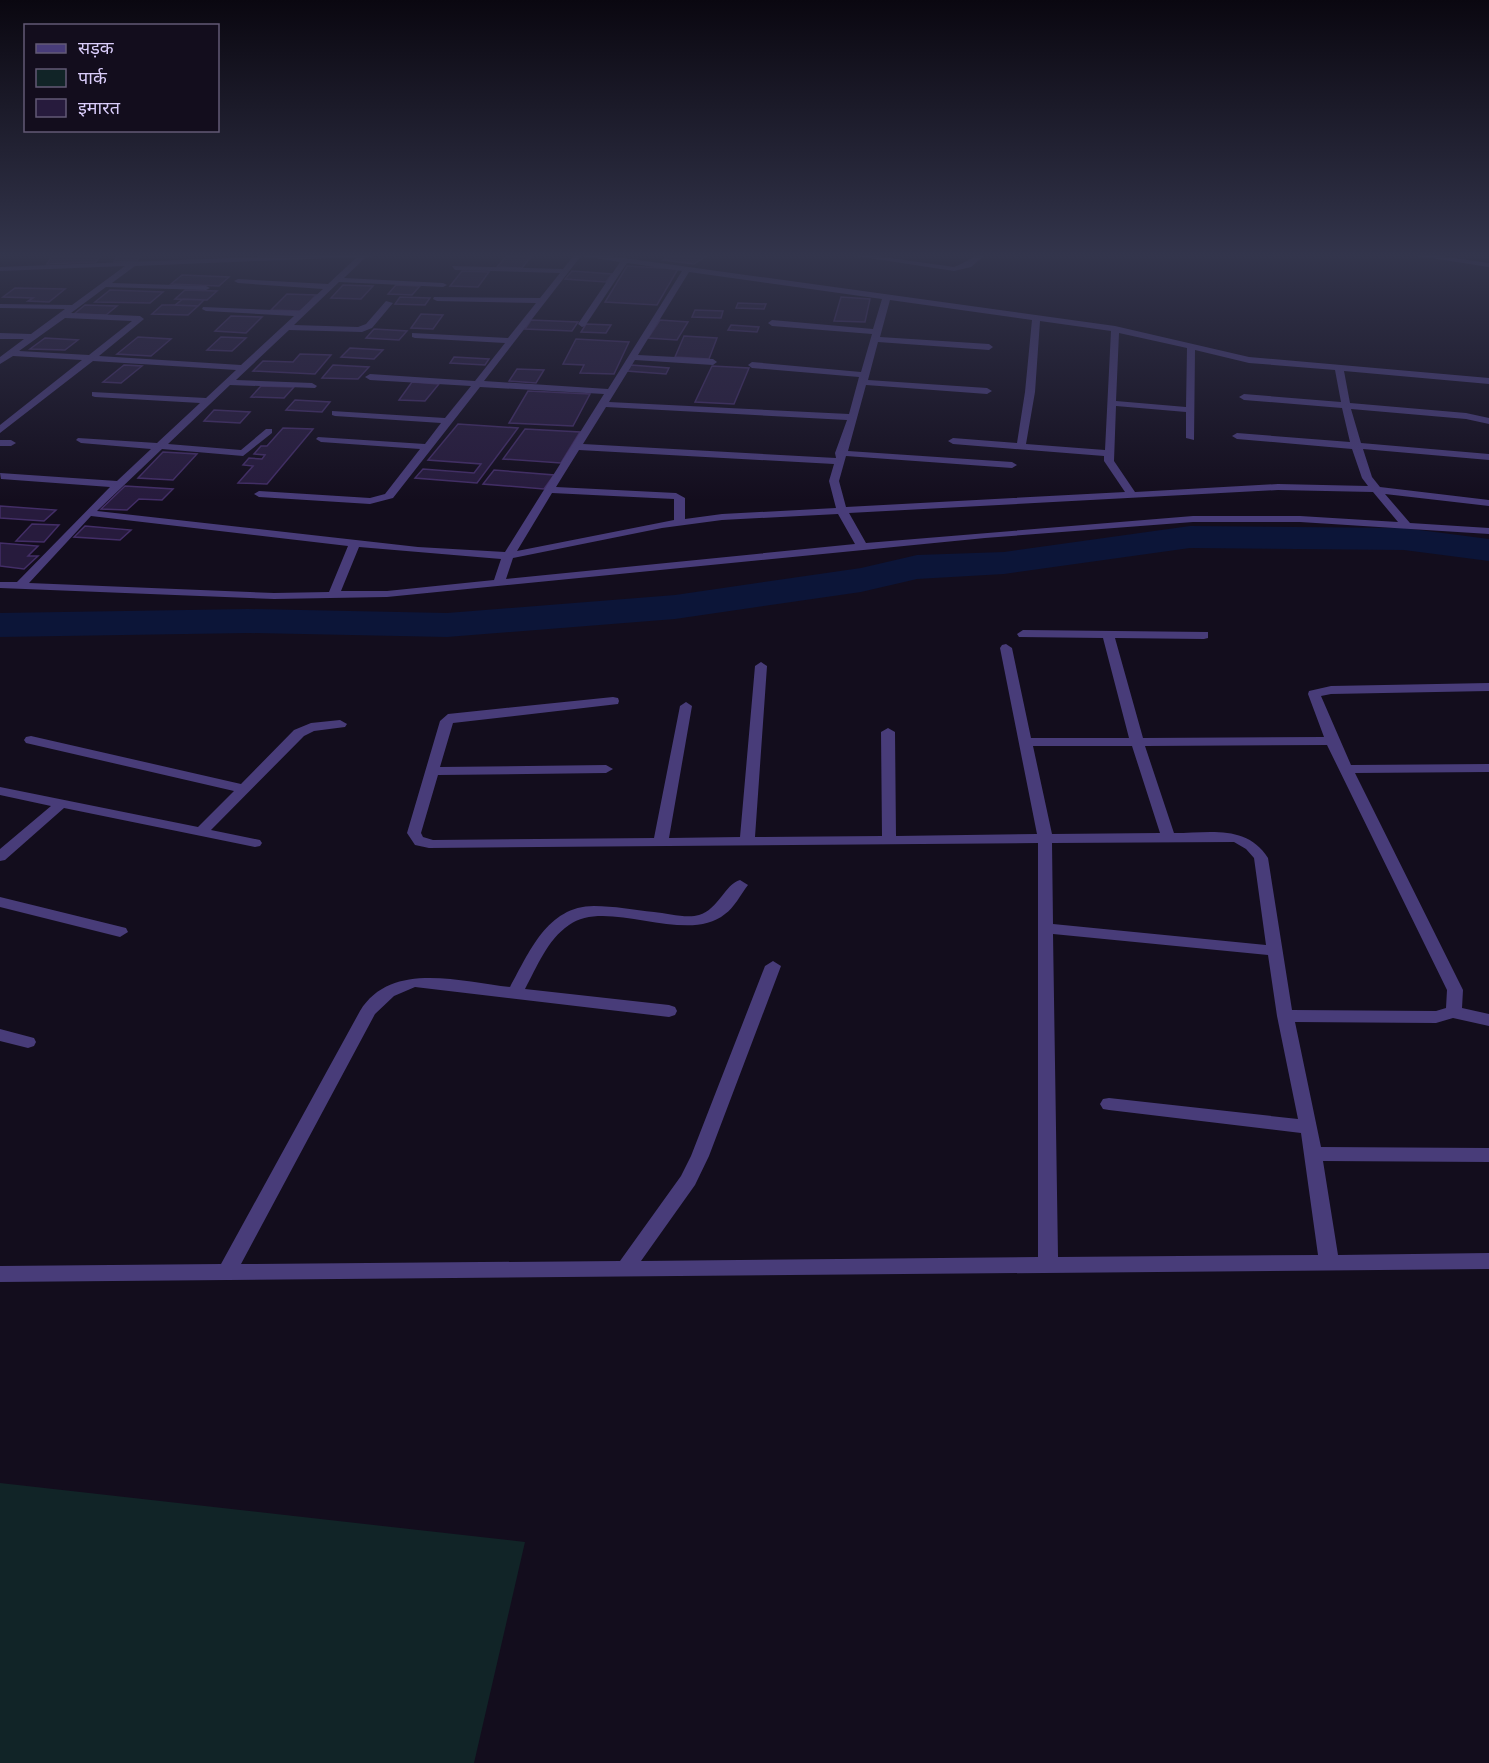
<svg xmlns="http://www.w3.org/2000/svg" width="1489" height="1763" font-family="Signika,'Noto Sans Devanagari',sans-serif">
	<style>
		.green { fill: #112427 }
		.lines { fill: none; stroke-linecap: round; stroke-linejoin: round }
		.river { fill: #0c1538; fill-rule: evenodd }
		.building { fill: #271b3d; stroke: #432e67; stroke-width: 1.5 }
		.minor { fill: #483c79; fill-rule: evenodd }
	</style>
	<rect width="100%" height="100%" fill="#130d1d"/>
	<!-- green -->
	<path class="green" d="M0 1483 525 1542 474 1763H0Z"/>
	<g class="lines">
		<!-- river -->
		<path class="river" d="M1190 526 1404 528 1489 539V561L1404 550 1190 548 1004 574 917 579 861 592 675 619 447 637 248 633 0 637V613L248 609 447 613 675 595 861 568 917 555 1004 552Z"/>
	</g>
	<!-- building -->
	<path class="building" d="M53 254H101L96 262 47 264Z
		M118 254H140L137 261 114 262Z
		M508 254H533L522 268 497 267Z
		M672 254H709L694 264 663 260Z
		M627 266 678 269 657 305 605 302Z
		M462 271 489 272 478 287 450 286Z
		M572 271 612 274 606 282 565 279Z
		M182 275 229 277 219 286 171 284Z
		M343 285 373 286 361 299 331 298Z
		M396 285 420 286 412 295 388 294Z
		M15 288 65 289 49 302 28 301 33 298 3 297Z
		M110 290 163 292 150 303 95 302Z
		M185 290 217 291 207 300 175 299Z
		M287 294 316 295 301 311 271 310Z
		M400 297 430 298 425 305 395 304Z
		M841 297 870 299 865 322 834 321Z
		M183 299 204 300 198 306 175 305Z
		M738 303 766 304 764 309 736 308Z
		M85 305 117 306 106 315 74 314Z
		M162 305H175L198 306 188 315 152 314Z
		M695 310 723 311 721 318 692 317Z
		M421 314 443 315 433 329 411 328Z
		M231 316 262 317 246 333 215 331Z
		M531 320 578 322 572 331 525 329Z
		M660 320 688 322 677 340 648 338Z
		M586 324 611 325 606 333 581 332Z
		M731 325 759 327 757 332 728 330Z
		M374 329 407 331 399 340 366 338Z
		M684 336 717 338 709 359 675 357Z
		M138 337 171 339 151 356 117 354Z
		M221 337 246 338 232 351 207 350Z
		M45 338 78 340 65 350 30 349Z
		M576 339 629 342 614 374 580 373 584 365 563 364Z
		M350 348 383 350 374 359 341 357Z
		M300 354 331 355 315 374 253 371 263 361 293 362Z
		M454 357 489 359 485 365 450 363Z
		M124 365 142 366 121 383 103 382Z
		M333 365 369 367 358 379 322 378Z
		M631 365 669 368 666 374 627 371Z
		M712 366 749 368 734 404 695 402Z
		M517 369 544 370 536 383 509 381Z
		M412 382 439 384 425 401 399 400Z
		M261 386 294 387 284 398 251 397Z
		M528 391 590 394 573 426 509 423Z
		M295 400 330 402 322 412 286 410Z
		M214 410 250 412 240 423 204 421Z
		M458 424 518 428 477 483 415 478 423 469 474 473 481 464 428 460Z
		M283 428 313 429 267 484 238 483 253 466 243 465 249 458 262 459 265 455 254 454 261 446H267Z
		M525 429 580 432 561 463 503 459Z
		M163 452 197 454 173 480 138 478Z
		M494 470 554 475 544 489 483 484Z
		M125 486 173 489 162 500 139 499 127 510 101 509Z
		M0 506 56 510 44 521 0 518Z
		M32 524 59 525 44 542 16 541Z
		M85 526 131 530 120 540 74 537Z
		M0 543 38 546 28 556H38L24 569 0 566Z"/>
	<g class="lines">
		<!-- minor -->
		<path class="minor" d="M331 254H391L366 257 344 278 443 283 447 285 443 287 339 282 294 325 358 327 366 324 386 301 393 303 372 328 362 332 289 330 236 380 312 383 317 386 315 388 230 385 168 444 241 450 266 429H272V433L243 456 162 449 97 511 418 547 505 552 604 394 480 387 393 498 370 504 259 497 254 494 259 491 370 498 385 494 420 449 321 442 316 439 318 437 425 444 441 423 335 416 332 415V411L445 418 471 386 370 380 365 377 370 374 475 381 505 343 415 338 412 337V333L508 338 536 303 437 301 433 299 434 297 540 298 560 273 455 270 452 266 563 269 575 254H595L1115 326 1249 357 1489 378V384L1344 371 1350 403 1466 413 1489 418V424L1466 419 1351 409 1361 443 1489 454V460L1363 449 1372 477 1380 487 1489 500V506L1385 494 1410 523 1489 528V534L1300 522H1193L985 538 387 597 274 599 0 588V582H17L110 487 1 479 0 473 117 481 151 449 81 443 76 440 78 438 157 443 200 403 95 397 92 396V392L206 398 236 370 93 361 0 433V425L82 360 13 356 0 364V357L24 339H0V333L31 334 65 309 0 308V304L72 305 125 266 0 271V267ZM581 256 620 262 578 324 582 327 585 326 627 263 682 271 608 389 484 381ZM357 257 328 284 238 279 234 281 238 283 323 289 299 311 203 307 202 309 206 311 294 316 241 365 99 356 144 319 140 316 71 313 106 287 206 290 210 288 206 286 112 283 135 266ZM689 272 882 299 873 329 772 320 768 323 772 326 872 334 861 372 752 362 748 365 752 368 859 377 849 414 609 402 635 360 713 365 717 362 713 359 638 355ZM890 300 1032 320 1025 392 1017 443 953 438 948 441 953 444 1104 456V461L1125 492 846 507 839 481 846 456 1012 468 1017 465 1012 462 848 451 866 385 987 394 992 391 987 388 868 380 878 342 989 350 993 347 989 344 880 337ZM65 318 132 321 89 355 19 351ZM1040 321 1111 331 1105 450 1026 444 1035 392ZM1119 333 1187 348 1186 407 1116 401ZM1195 350 1249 363 1335 370 1341 402 1244 394 1239 397 1244 400 1342 408 1350 442 1237 433 1232 436 1237 439 1352 449 1362 478 1368 486 1278 484 1135 492 1114 461 1116 406 1186 412V438L1194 440ZM606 407 847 420 835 453 836 458 583 444ZM579 450 834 464 829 481 836 508 722 514 685 519V498L676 493 556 487ZM1278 490 1373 492 1398 522 1300 516H1193L866 543 849 513ZM552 493 674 499V520L517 551ZM838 514 855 544 506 579 513 558 662 528 722 520ZM91 516 348 546 329 592 274 593 29 583ZM359 547 501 559 494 580 387 591H341Z
			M843 254H862L954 267C966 263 974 254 986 254L971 267 954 271Z
			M1405 254H1425L1489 263V267Z
			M0 440H11L16 443 11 446H0Z
			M1023 630 1208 632V638L1204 639 1115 638 1143 738 1324 737 1308 694 1309 691 1331 686 1489 683V691L1331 694 1321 696 1351 765 1489 764V772L1355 773 1463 990 1462 1008 1489 1014V1026L1453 1018 1436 1023 1295 1022 1321 1147 1489 1148V1162L1323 1161 1338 1255 1489 1253V1269L0 1282V1266L221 1264 360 1011C391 960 461 982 510 987 529 953 547 906 594 906 614 906 634 910 654 912 667 913 687 919 699 915 719 909 725 884 740 880L748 885C741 894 734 908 725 914 687 946 607 897 569 925 547 940 537 967 525 989L669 1005 675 1007 677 1011 675 1015 669 1017 415 987 394 996 375 1014 241 1264 620 1261 681 1176 691 1156 765 966 773 961 781 966 709 1156 695 1185 641 1261 1038 1257V843L429 848 415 845 407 833 440 721 448 714 613 697 618 698 619 701 618 704 453 723 440 767 606 765 613 769 606 773 438 775 421 833 423 837 433 840 654 838 680 706 686 702 692 706 669 838 740 837 755 666 761 662 767 666 755 837 882 836 881 732 888 728 895 732 896 836 1037 834 1000 648 1002 645 1006 644 1012 648 1031 738H1129L1103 638 1019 637 1017 634ZM1327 745 1447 990 1446 1008 1436 1011 1292 1010 1268 858C1247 824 1209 833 1174 833L1145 746ZM1033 746H1132L1160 833 1052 834ZM1234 842 1246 849 1254 858 1266 945 1053 924 1052 843ZM1053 934 1268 955 1277 1016 1298 1119 1109 1098 1103 1099 1100 1104 1103 1109 1109 1110 1301 1133 1318 1255 1058 1257Z
			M340 720 347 724 345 727 314 731 304 736 211 830 260 840 262 843 260 846 255 847 64 808 5 860 0 861V849L51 806 0 795V787L198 827 234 791 26 743 24 740 26 737 31 736 241 784 294 730 311 723Z
			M0 897 126 928 128 932 120 937 0 907Z
			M0 1029 34 1038 36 1042 34 1046 28 1048 0 1041Z"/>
	</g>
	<!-- sky -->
	<linearGradient id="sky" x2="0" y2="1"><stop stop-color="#0a0710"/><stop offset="0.51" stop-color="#33354c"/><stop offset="1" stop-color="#33354c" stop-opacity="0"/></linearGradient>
	<rect width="1489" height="501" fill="url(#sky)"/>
	<!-- legend -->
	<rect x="24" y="24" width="195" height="108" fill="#130d1d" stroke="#635a76" stroke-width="1.5"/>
	<rect x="36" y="44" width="30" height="9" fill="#483c79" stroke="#635a76" stroke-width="1.5"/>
	<text x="78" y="54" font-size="18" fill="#dacdfb">सड़क</text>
	<rect x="36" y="69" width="30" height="18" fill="#112427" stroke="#635a76" stroke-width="1.5"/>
	<text x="78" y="84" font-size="18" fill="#dacdfb">पार्क</text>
	<rect x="36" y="99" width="30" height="18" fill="#271b3d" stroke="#635a76" stroke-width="1.5"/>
	<text x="78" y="114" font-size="18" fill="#dacdfb">इमारत</text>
</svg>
